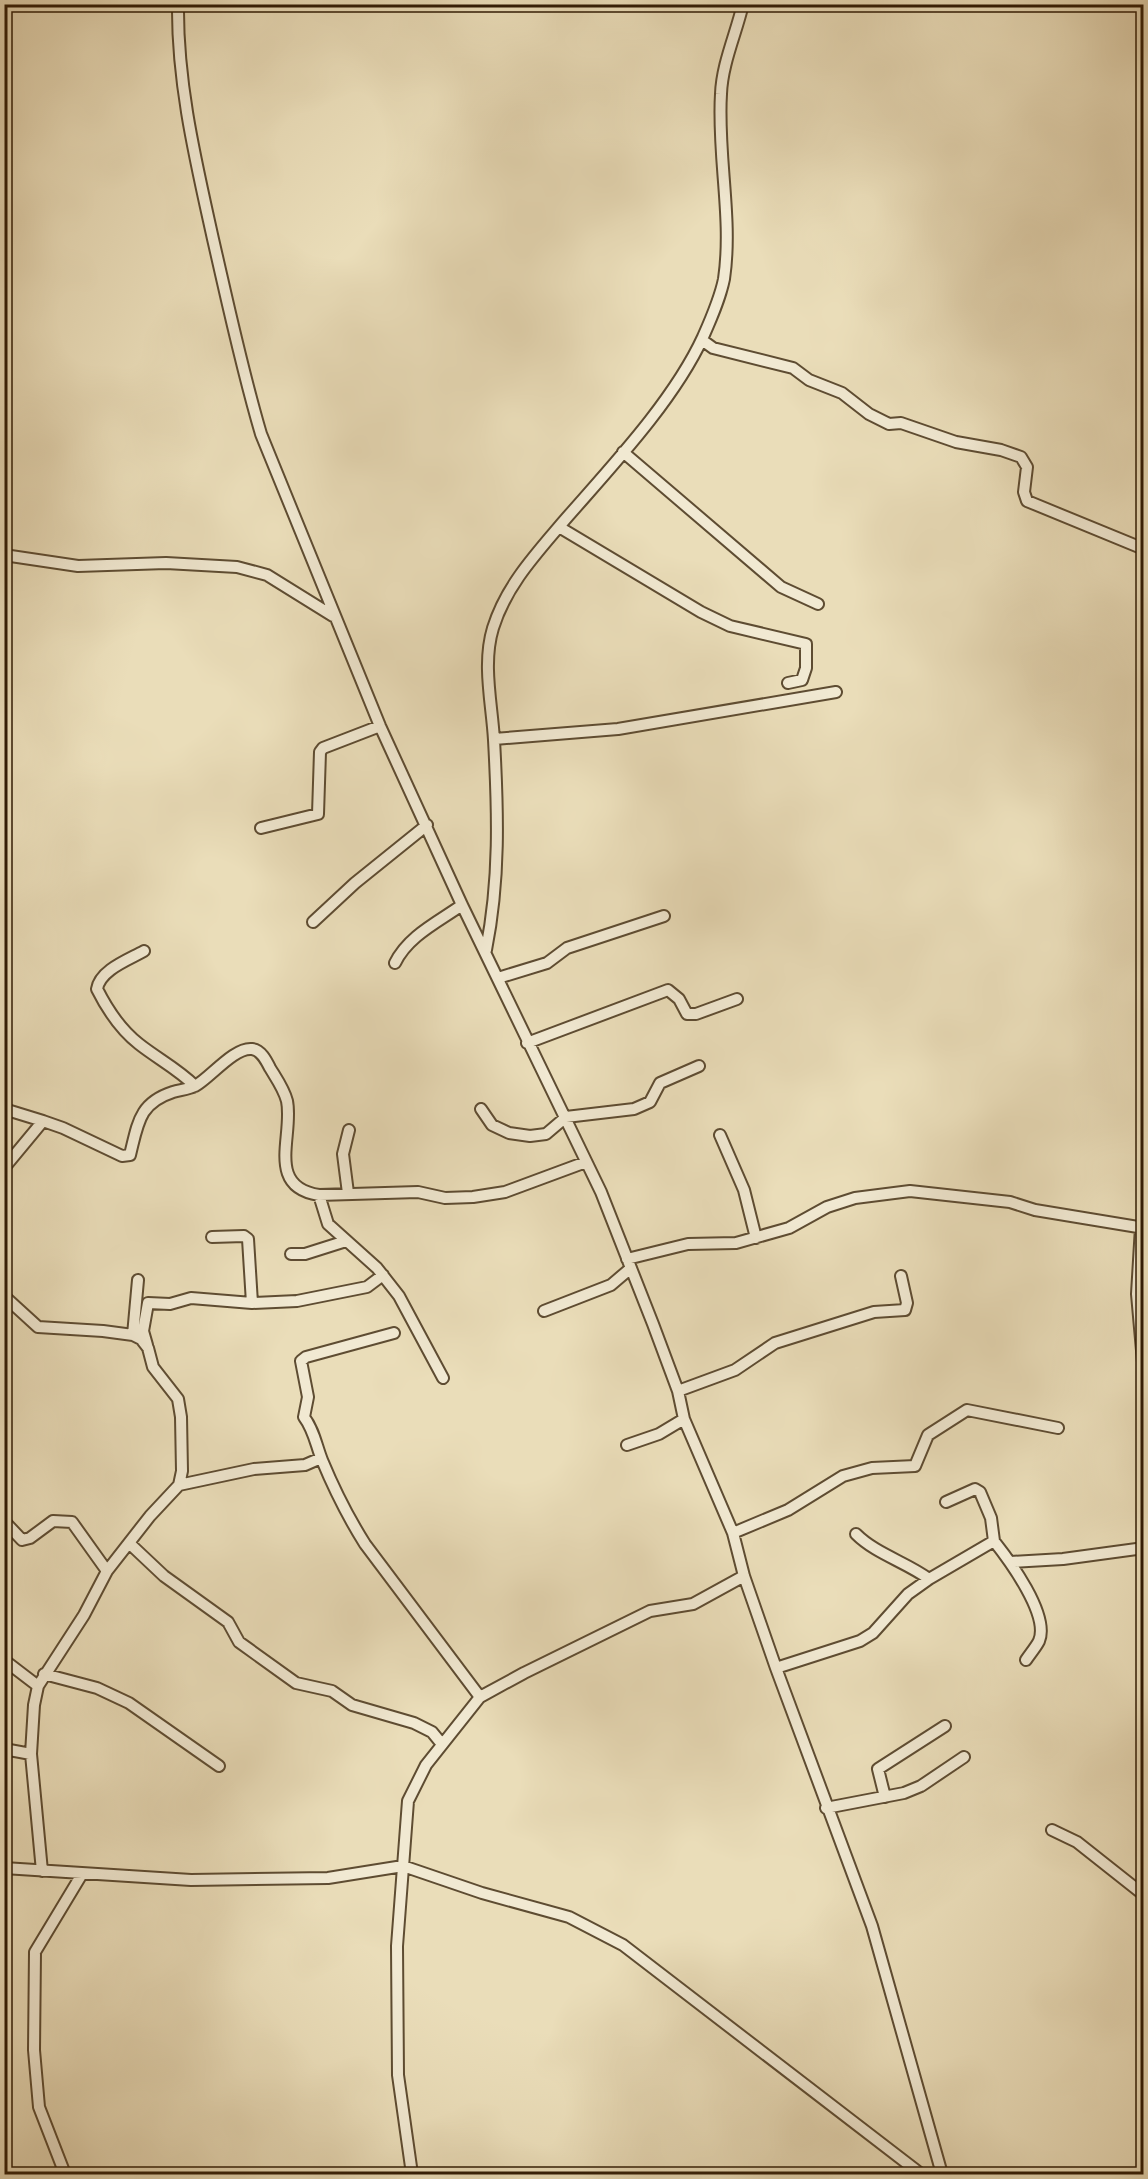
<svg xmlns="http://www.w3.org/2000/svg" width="1148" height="2179" font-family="'Gentium Book Plus',serif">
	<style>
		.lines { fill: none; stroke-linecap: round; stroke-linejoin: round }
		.street-casing { stroke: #5e4c32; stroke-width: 14 }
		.street { stroke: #f1e9d2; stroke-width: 10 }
	</style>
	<rect width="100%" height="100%" fill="#eaddb9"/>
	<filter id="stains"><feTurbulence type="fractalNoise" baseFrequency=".00333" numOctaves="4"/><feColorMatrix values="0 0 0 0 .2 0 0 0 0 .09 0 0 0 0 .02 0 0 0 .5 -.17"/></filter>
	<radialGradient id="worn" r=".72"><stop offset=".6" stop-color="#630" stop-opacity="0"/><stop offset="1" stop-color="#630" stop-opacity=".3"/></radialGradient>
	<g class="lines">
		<!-- street casing -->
		<g class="street-casing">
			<path id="street" d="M178 4C177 84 196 162 213 239 228 304 242 370 261 434L380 726 462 905 601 1192 653 1324 678 1391 684 1419 733 1533 744 1576 776 1668 872 1926 942 2174
				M702 340 713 348 793 368 809 380 842 393 869 414 889 424 901 423 956 442 1001 450 1021 457 1027 467 1024 492 1027 501 1144 549
				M623 452 781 587 818 604
				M559 527 701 612 730 626 806 644V668L802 680 788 683
				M4 555 78 566 166 563 237 567 267 575 333 616
				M494 739 618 729 836 692
				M261 828 318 814 320 752 323 748 380 726
				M313 922 355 883 427 825
				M486 950C500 880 498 812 494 740 492 704 482 664 493 628 506 586 535 555 563 522 610 468 673 402 703 337 711 319 720 299 724 279 733 218 717 155 721 94 722 64 736 34 743 4
				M144 951C128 960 100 970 97 989 107 1009 121 1030 139 1044 158 1059 178 1069 195 1086
				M395 963C408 936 438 922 462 905
				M498 978 547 963 567 948 664 916
				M527 1043 668 990 679 999 687 1014H696L737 999
				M4 1109 43 1121
				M481 1109 492 1125 509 1133 530 1136 546 1134 566 1117 634 1109 650 1102 660 1083 699 1066
				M720 1135 744 1190 756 1238
				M4 1168 43 1121 63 1128 122 1156 130 1155C138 1123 139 1103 173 1092 180 1090 189 1089 195 1086 210 1078 234 1047 252 1049 261 1050 266 1060 270 1068 276 1078 284 1089 287 1101 294 1135 265 1187 319 1195L418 1192 445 1198 473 1197 505 1192 586 1162
				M348 1193 343 1154 349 1130
				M319 1195 328 1224 377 1268 399 1296 443 1378
				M1141 1227 1137 1294 1143 1362
				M212 1237 244 1236 248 1239 252 1303
				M291 1254H305L346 1241
				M627 1259 688 1244 736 1243 789 1228 827 1207 855 1198 910 1191 1010 1202 1035 1210 1144 1228
				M4 1296 38 1327 103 1331 133 1335 141 1339 148 1348 153 1367 178 1399 181 1417 182 1471 179 1485 150 1516 107 1571 84 1615 38 1686 34 1705 31 1754 42 1871
				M544 1311 611 1285 631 1268
				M394 1333 306 1357 301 1361 308 1397 304 1417C314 1430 316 1445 322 1460 334 1489 348 1517 365 1544L480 1697
				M133 1335 138 1280
				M147 1345 143 1331 148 1303 170 1304 191 1298 252 1303 297 1301 367 1287 383 1275
				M678 1391 735 1370 775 1343 874 1312 905 1310 907 1303 901 1276
				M627 1445 659 1434 684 1419
				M179 1485 254 1469 305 1465 321 1458
				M4 1521 22 1540 30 1538 53 1521 72 1522 107 1571
				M733 1533 788 1510 843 1476 872 1468 915 1466 928 1435 967 1410 1058 1428
				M856 1534C876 1554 906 1562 929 1579
				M994 1541C1009 1560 1050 1615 1039 1641 1036 1647 1030 1654 1026 1660
				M129 1543 164 1576 228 1622 239 1642 296 1683 332 1691 352 1705 414 1723 432 1732 441 1743
				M1011 1562 1063 1559 1144 1548
				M4 1660 38 1686
				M776 1668 860 1641 873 1633 908 1594 929 1579 994 1541 991 1518 980 1492 975 1489 946 1502
				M44 1674 97 1688 129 1703 219 1766
				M4 1749 31 1754
				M885 1797 878 1769 945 1726
				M826 1808 904 1793 921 1786 964 1757
				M1052 1830 1077 1842 1144 1895
				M4 1868 191 1880 328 1878 403 1866 482 1893 569 1917 623 1945 921 2174
				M65 2174 39 2107 34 2050 35 1952 82 1874
				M412 2174 398 2075 397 1946 408 1801 426 1765 480 1697 524 1673 650 1611 693 1604 744 1576"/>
		</g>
		<!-- street -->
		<use href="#street" class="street"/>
	</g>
	<!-- margin -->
	<rect width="1148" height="2179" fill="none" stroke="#eaddb9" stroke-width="24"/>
	<rect x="6" y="6" width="1136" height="2167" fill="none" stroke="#301b05" stroke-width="3"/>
	<rect x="12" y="12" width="1124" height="2155" fill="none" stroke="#301b05" stroke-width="1.5"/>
	<rect width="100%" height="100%" filter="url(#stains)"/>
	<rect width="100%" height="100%" fill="url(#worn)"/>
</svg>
